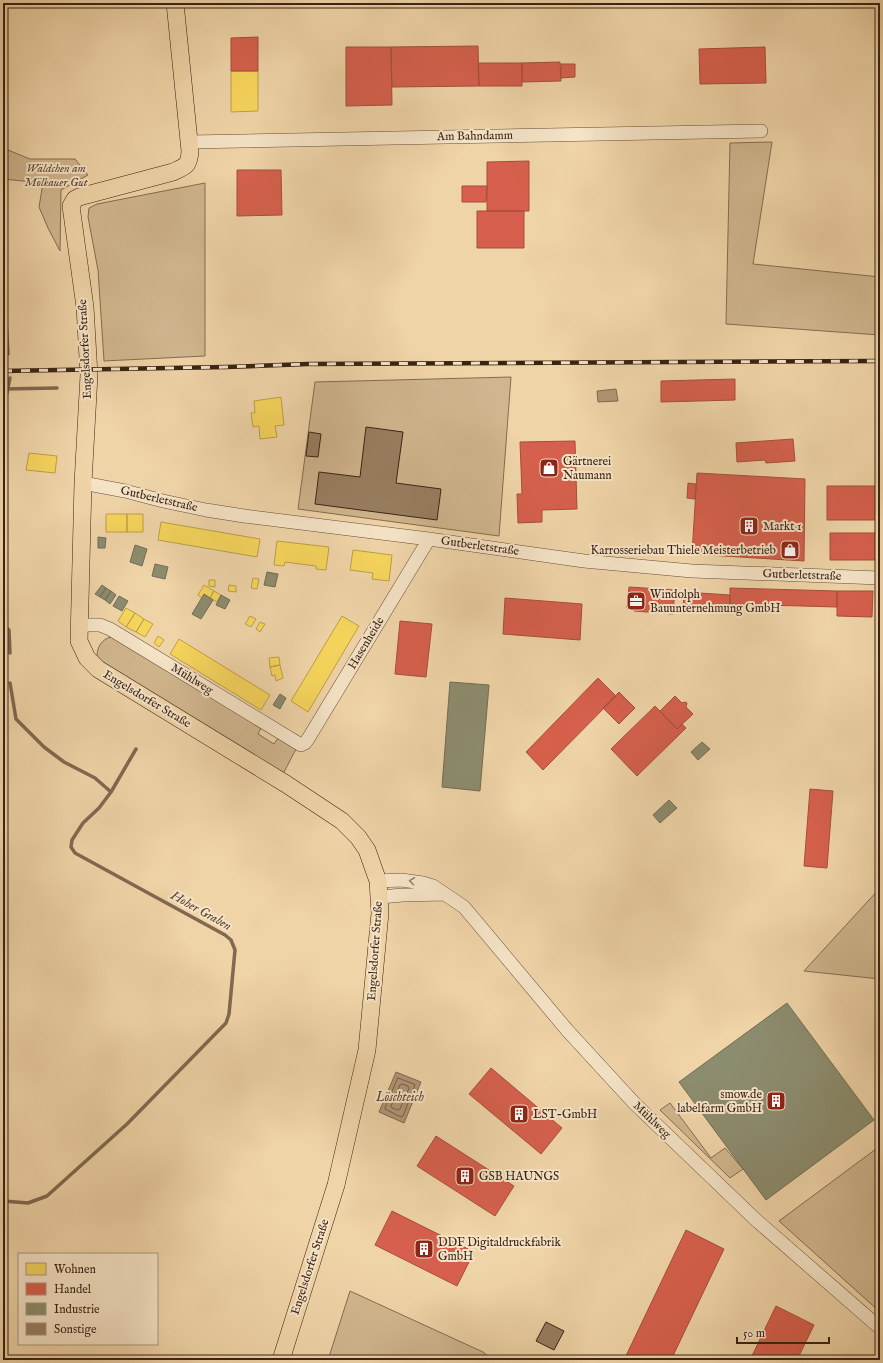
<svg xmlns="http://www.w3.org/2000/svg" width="883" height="1363" font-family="'IM FELL English',serif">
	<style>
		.green { fill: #d0b68e; stroke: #846c52 }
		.water { fill: #b19776; stroke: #816850 }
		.homes { fill: #f6d55c; stroke: #bd9f47 }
		.shops { fill: #d6604d; stroke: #a74d3c }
		.industry { fill: #8c8c6e; stroke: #736c54 }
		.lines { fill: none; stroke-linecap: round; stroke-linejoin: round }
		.shore { stroke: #755c46; stroke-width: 1 }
		.stream { stroke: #816850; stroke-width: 3.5 }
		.building { fill: #987f61; stroke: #392216 }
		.minor-casing { stroke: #664e3a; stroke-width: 14 }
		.major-casing { stroke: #392216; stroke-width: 18 }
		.minor { stroke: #f5e3c6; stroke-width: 13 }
		.major { stroke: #efd4a7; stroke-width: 17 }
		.rail-casing { stroke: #392216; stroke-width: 4.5 }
		.rail { stroke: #f5e3c6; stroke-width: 3; stroke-dasharray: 9; stroke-linecap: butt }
		.oneway { stroke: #97826e }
		.labels { text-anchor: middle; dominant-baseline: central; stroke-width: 4; stroke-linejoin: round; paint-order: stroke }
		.street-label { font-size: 12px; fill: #392216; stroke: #f5e3c6 }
		.park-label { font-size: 12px; font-style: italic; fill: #5f4734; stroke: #f5e3c6 }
		.poi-label { font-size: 12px; fill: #392216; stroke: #f5e3c6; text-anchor: start }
		.water-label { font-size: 13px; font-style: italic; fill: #5d4533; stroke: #f5e3c6 }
	</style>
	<rect width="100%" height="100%" fill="#efd4a7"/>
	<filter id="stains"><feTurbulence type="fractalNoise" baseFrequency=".005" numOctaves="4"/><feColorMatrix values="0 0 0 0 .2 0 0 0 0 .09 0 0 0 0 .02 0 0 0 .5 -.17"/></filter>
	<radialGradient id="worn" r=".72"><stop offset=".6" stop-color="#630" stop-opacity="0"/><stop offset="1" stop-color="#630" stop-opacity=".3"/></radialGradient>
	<!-- green -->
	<path class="green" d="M772 142 753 264 880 277V335L726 324 730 143Z
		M3 148 30 159H75L88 175 61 190 60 251 48 228 39 207 43 183 3 179Z
		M205 183V356L104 361 98 270 88 217 89 208 97 204Z
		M511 377 499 536 298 509 315 382Z
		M111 637 261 728 258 734 274 744 278 738 296 749 283 774 104 663 97 656C97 647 102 639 111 637Z
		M880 888V979L804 971Z
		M670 1103 711 1158 725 1148 743 1169 730 1178 660 1110Z
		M880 1146V1312L779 1221Z
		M350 1291 483 1352 493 1360H328Z"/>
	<!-- water -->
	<path class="water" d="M616 389 618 401 598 402 597 391Z
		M396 1072 421 1082 404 1123 379 1112Z"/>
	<!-- homes -->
	<path class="homes" d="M231 71H258V111L231 112Z
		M281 397 284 425 275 426 277 437 260 439 259 426 253 427 251 413H255L254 401Z
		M29 453 57 456 55 473 26 470Z
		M106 514H127V532H106Z
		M127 514H143V532H127Z
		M161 522 260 539 257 557 158 540Z
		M277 541 329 547 326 570 316 569V566L285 562 284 566 274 565Z
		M353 550 392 555 389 581 372 579 373 573 350 570Z
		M253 578 259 579 257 589 251 588Z
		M209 580H215V587L209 586Z
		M204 585 214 591 210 598 204 594 202 598 198 595Z
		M229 585 236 586V592L228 591Z
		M214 591 221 595 217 602 210 598Z
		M126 608 135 613 126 627 118 621Z
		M135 613 144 619 136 632 126 627Z
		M250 616 256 619 251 627 245 624Z
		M342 616 359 626 308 712 291 701Z
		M144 619 153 624 145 637 136 632Z
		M260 622 265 624 260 632 256 629Z
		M158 636 164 640 159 647 154 643Z
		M179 639 270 695 261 710 170 654Z
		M279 657 280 665 270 667 269 658Z
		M280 665 283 678 276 681 275 675 272 676 270 667Z"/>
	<!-- shops -->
	<path class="shops" d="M258 37V71H231V38Z
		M478 46 479 86 392 87 391 47Z
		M346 47H391L392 105 346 106Z
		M765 47 766 83 700 84 699 49Z
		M560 62 561 81 522 82V63Z
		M478 63H522V86H479Z
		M561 64H575V77L561 78Z
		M529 161V211H487V162Z
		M237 170H281L282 215 237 216Z
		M462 186H487L486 202H462Z
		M477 211H524V248H477Z
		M735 379V400L661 402V381Z
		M793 439 795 461 766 463 765 460 737 462 736 443Z
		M575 441 577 509 542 510V522L518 523 517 494H522L520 442Z
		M697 473 805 479 804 561 692 554Z
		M688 483 696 484 695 499 687 498Z
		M827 486H879V520H827Z
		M830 533H880L879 560H830Z
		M629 587 675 590 673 614 634 611V608H627Z
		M730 588 837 591V607L730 604Z
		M837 591H873L872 617 837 616Z
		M684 592 730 595 729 613 683 610Z
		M505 598 582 604 580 640 503 634Z
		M400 621 432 624 426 677 395 674Z
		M598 678 616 696 543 770 526 752Z
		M619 692 635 708 619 724 603 708Z
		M675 696 682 703 685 702 687 703 686 707 693 714 677 729 660 711Z
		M655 706 677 729 682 724 686 728 637 776 611 749Z
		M810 789 833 791 827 868 804 866Z
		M491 1068 562 1128 541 1154 469 1094Z
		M436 1136 514 1186 495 1216 417 1166Z
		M392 1211 474 1252 457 1286 375 1245Z
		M686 1230 724 1249 671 1360H624Z
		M776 1306 814 1325 797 1360H750Z"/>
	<!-- industry -->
	<path class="industry" d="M98 537 106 538 105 548H98Z
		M135 545 147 549 142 566 130 562Z
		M155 564 168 567 165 579 152 576Z
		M267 572 278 574 275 587 264 585Z
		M102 585 106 588 100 597 95 594Z
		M106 588 111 591 105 600 100 597Z
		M111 591 116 595 110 604 105 600Z
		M204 594 213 600 201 619 192 614Z
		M221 595 230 600 225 609 216 605Z
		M119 596 128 601 122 611 113 606Z
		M450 682 489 685 480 791 442 787Z
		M280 694 286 698 280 709 273 705Z
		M702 742 710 749 698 760 691 752Z
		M669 800 677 808 660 823 653 815Z
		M787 1003 874 1120 766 1200 679 1082Z"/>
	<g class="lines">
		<!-- shore -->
		<path class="shore" d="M398 1078 414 1084 415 1085 403 1116 401 1117 385 1109Z
			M402 1084 408 1086 409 1088 400 1109 398 1110 392 1108 391 1106 400 1085Z"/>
		<!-- stream -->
		<path class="stream" d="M3 288 5 302 8 354
			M3 389 57 388
			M7 393 10 378
			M3 416 5 404
			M3 625 9 630 10 653
			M111 792 136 749
			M3 1201 28 1203 47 1196 127 1124 226 1023 229 1014 235 950 231 940 225 935 75 853 71 847 72 840 83 823 99 808 111 792 95 778 64 762 44 747 16 719 10 683"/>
	</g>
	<!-- building -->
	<path class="building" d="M366 427 403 432 396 483 441 489 437 520 315 504 319 472 360 477Z
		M309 432 321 434 318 457 306 456Z
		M546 1322 564 1331 554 1350 536 1341Z"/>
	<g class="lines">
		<!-- minor casing -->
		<g class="minor-casing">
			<path id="minor" d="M189 142 761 131
				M83 483 125 491 163 501 206 510 244 516 429 539 584 561 692 571 880 578
				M79 625H100L110 629 301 745 305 743 308 739 429 539
				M378 881 401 880 423 883 433 886 464 907 567 1030 635 1104 756 1220 880 1328
				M380 897 403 895 444 894"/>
		</g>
		<!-- major casing -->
		<g class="major-casing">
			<path id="major" d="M175 3 190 151C189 166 186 166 173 172L79 197 75 199 71 206 85 307 89 375 83 483 79 641 87 658 98 669 286 784 342 821 358 837 367 850 378 881 380 913 367 1050 336 1185 281 1360"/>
		</g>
		<!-- minor -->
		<use href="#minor" class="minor"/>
		<!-- major -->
		<use href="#major" class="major"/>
		<!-- rail casing -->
		<g class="rail-casing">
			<path id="rail" d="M3 371 226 367 308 364 880 361"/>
		</g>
		<!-- rail -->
		<use href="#rail" class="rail"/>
	</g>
	<!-- one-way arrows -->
	<defs><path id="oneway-chevron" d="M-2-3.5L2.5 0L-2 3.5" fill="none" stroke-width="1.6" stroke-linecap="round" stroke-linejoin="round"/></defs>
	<use class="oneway" href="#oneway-chevron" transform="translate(412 881) rotate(-172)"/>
	<!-- icons -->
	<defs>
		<g id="shop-square" transform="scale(1)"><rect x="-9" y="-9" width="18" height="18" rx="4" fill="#8f2418" stroke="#f5e3c6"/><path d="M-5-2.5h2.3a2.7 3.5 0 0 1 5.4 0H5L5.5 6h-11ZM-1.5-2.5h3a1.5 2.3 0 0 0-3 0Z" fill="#fff"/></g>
		<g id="building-square" transform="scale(1)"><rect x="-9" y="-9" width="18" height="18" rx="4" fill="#8f2418" stroke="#f5e3c6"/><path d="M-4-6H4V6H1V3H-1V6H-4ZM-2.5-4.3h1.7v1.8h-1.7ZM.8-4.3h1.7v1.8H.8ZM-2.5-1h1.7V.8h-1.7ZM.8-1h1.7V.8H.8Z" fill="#fff"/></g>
		<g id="office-square" transform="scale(1)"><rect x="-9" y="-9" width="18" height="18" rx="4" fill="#8f2418" stroke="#f5e3c6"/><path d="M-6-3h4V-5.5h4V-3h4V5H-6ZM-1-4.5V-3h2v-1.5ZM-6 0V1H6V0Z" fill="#fff"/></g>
	</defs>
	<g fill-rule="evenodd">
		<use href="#shop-square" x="549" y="468"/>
		<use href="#building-square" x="749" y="526"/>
		<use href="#shop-square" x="790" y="550"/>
		<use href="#office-square" x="636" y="601"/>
		<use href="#building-square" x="776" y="1101"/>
		<use href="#building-square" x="519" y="1114"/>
		<use href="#building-square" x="465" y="1176"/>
		<use href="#building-square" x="424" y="1249"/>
	</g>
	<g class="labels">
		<!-- street labels -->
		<g class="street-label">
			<text transform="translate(475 136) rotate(-1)">Am Bahndamm</text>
			<text transform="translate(85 349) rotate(-93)">Engelsdorfer Straße</text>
			<text transform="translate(159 499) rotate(13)">Gutberletstraße</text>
			<text transform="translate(480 546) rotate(8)">Gutberletstraße</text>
			<text transform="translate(802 575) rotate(2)">Gutberletstraße</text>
			<text transform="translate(366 643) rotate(-59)">Hasenheide</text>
			<text transform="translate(192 679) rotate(32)">Mühlweg</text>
			<text transform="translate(147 699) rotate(31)">Engelsdorfer Straße</text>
			<text transform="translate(375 951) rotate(-86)">Engelsdorfer Straße</text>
			<text transform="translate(652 1120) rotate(44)">Mühlweg</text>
			<text transform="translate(310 1267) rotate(-72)">Engelsdorfer Straße</text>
		</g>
		<!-- park labels -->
		<g class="park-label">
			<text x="56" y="168">Wäldchen am<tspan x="56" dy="14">Mölkauer Gut</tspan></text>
		</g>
		<!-- poi labels -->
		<g class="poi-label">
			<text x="563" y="461">Gärtnerei<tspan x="563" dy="14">Naumann</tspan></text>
			<text x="763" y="526">Markt 1</text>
			<text x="776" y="550" text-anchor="end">Karrosseriebau Thiele Meisterbetrieb</text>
			<text x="650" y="594">Windolph<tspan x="650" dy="14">Bauunternehmung GmbH</tspan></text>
			<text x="762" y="1094" text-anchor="end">smow.de<tspan x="762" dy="14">labelfarm GmbH</tspan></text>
			<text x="533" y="1114">LST-GmbH</text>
			<text x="479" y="1176">GSB HAUNGS</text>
			<text x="438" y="1242">DDF Digitaldruckfabrik<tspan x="438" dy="14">GmbH</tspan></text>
		</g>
		<!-- water labels -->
		<g class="water-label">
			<text transform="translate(201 911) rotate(29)">Hoher Graben</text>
			<text x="400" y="1097">Löschteich</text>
		</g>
	</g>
	<!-- margin -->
	<rect width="883" height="1363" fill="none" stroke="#efd4a7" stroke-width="16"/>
	<rect x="4" y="4" width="875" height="1355" fill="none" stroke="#392216" stroke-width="2"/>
	<rect x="8" y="8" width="867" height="1347" fill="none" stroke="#392216"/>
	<!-- legend -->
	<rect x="18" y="1253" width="140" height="92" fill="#f5e3c6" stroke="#aa9680"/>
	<rect x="26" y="1263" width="20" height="12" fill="#f6d55c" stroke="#aa9680"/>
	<text x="54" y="1273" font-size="12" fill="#392216">Wohnen</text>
	<rect x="26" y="1283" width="20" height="12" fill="#d6604d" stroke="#aa9680"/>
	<text x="54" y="1293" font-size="12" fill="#392216">Handel</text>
	<rect x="26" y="1303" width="20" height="12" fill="#8c8c6e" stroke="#aa9680"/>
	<text x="54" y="1313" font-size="12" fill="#392216">Industrie</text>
	<rect x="26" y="1323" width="20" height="12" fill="#987f61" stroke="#aa9680"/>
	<text x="54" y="1333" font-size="12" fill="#392216">Sonstige</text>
	<!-- scale -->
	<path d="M737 1337v6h92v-6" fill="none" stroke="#392216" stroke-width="2"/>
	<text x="743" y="1337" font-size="12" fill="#392216" stroke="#f5e3c6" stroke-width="3" paint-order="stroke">50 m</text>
	<rect width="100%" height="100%" filter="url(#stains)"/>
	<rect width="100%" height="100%" fill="url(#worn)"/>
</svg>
